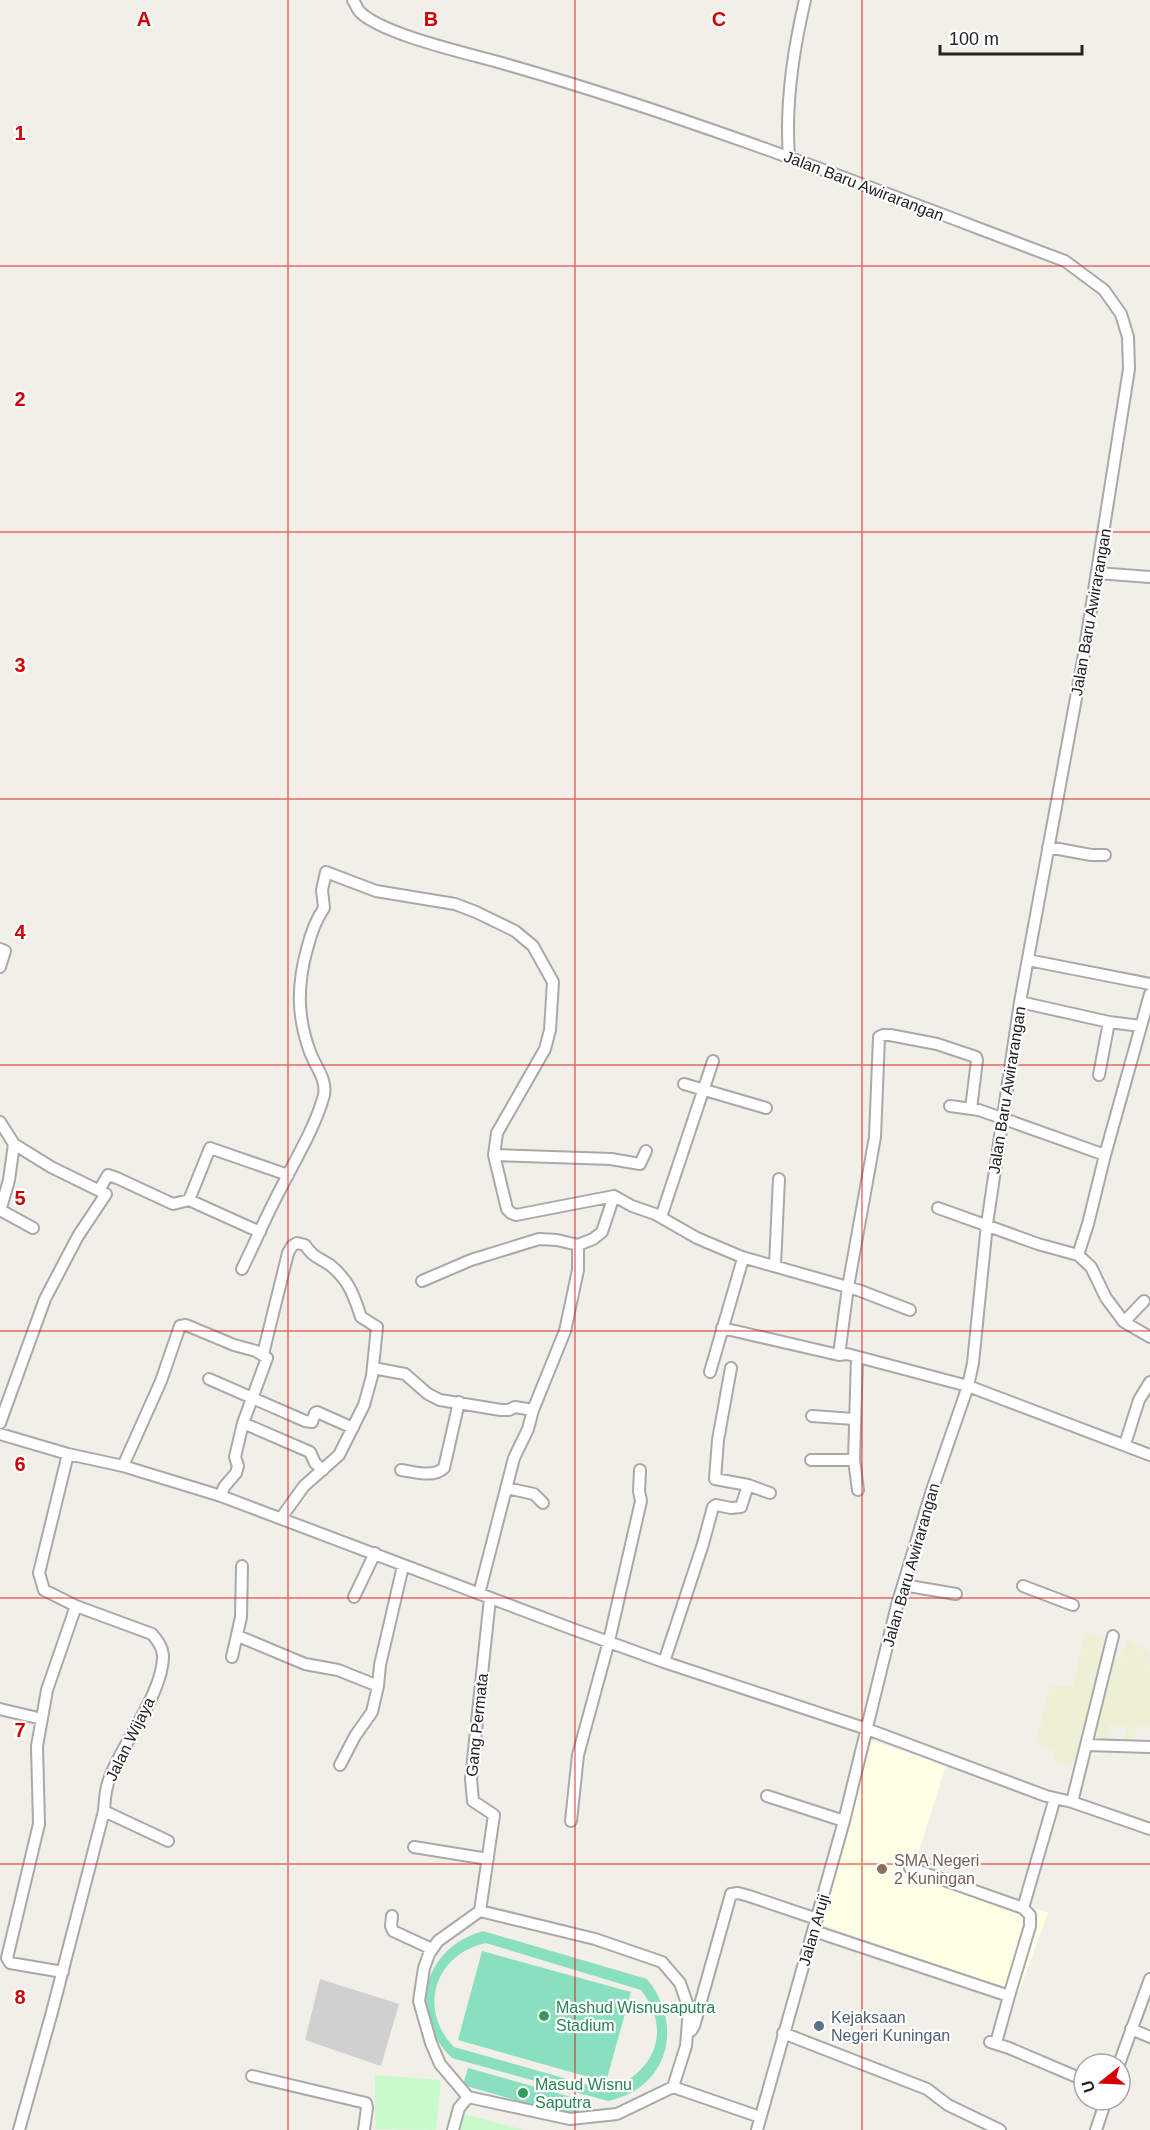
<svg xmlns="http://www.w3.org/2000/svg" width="1150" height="2130" font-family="Arial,sans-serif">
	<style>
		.education { fill: #ffffe5 }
		.religious { fill: #d0d0d0 }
		.farmland { fill: #eef0d5 }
		.park { fill: #c8facc }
		.pitch { fill: #88e0be; fill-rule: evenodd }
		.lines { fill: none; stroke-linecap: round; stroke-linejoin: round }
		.minor-casing { stroke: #a9a9a9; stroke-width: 14 }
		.minor { stroke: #fff; stroke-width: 10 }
		.grid { fill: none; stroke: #d40000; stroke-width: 1.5; stroke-opacity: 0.55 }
		.education-dot { fill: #8d6e63; stroke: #fff; stroke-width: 2 }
		.leisure-dot { fill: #2e9e5b; stroke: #fff; stroke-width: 2 }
		.service-dot { fill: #5c6f8a; stroke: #fff; stroke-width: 2 }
		.labels { text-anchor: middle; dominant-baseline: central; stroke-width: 4.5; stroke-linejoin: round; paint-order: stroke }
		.street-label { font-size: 16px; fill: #222; stroke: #fff }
		.education-label { font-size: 16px; fill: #785e54; stroke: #fff; text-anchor: start }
		.leisure-label { font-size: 16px; fill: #27864d; stroke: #fff; text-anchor: start }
		.service-label { font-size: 16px; fill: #4e5e75; stroke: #fff; text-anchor: start }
		.grid-label { font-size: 20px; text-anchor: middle; font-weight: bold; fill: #d40000; stroke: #fff; stroke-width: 4.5; stroke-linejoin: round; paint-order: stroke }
	</style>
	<rect width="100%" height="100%" fill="#f2efe9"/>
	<!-- education -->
	<path class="education" d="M872 1741 946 1765 915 1864 1048 1913 1019 1992 817 1923Z"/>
	<!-- religious -->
	<path class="religious" d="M320 1979 399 2004 381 2066 305 2040Z"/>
	<!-- farmland -->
	<path class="farmland" d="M1085 1633 1103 1639 1099 1653 1120 1658 1128 1640 1150 1652 1148 1664 1150 1665V1727L1137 1724 1133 1748 1124 1744 1127 1727 1112 1724 1109 1726 1108 1746 1097 1745 1098 1722H1085L1081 1745 1072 1766 1054 1760 1055 1750 1036 1744 1050 1686H1073Z"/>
	<!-- park -->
	<path class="park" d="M375 2075 441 2080 436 2130 375 2129Z
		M464 2114 524 2130H461Z"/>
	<!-- pitch -->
	<path class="pitch" d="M483 1931 647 1979C685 2025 668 2089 608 2101L452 2058C407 2015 422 1948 483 1931ZM486 1943 641 1990C674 2032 653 2075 606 2090L454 2047C417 2009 435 1954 486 1943Z
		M482 1951 631 1992 606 2082 458 2040Z
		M468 2068 582 2100 577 2118 463 2085Z"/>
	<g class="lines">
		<!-- minor casing -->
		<g class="minor-casing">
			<path id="minor" d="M353 0C355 3 357 9 360 12 383 35 471 54 505 64 695 118 879 191 1065 261L1104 290 1121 314 1128 337 1129 369 1083 660 1020 1002 987 1224 973 1363 968 1386 931 1493 897 1605 844 1821 757 2130
				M789 157C785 105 793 51 805 0
				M1097 573 1150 577
				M1048 847 1091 855H1105
				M0 949 5 951 0 967
				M1028 960 1150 984
				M1020 1002 1109 1022 1141 1026
				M1099 1075 1109 1022
				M684 1084 766 1108
				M950 1106 979 1110 1105 1155
				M0 1122 14 1144 9 1180 0 1211
				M646 1151 640 1164 611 1159 494 1155 507 1209 511 1213 516 1215 614 1196 632 1206 655 1214 697 1238 742 1257 858 1290 910 1310
				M99 1190 108 1175 117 1178 173 1204 189 1200 260 1232
				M189 1200 210 1148 288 1175
				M938 1208 1038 1244 1078 1255 1091 1267 1106 1298 1124 1322 1150 1337
				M0 1210 33 1228
				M661 1217 713 1061
				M1078 1255 1088 1224 1105 1155 1150 994
				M775 1265 779 1179
				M242 1269C255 1243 266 1216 280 1190 295 1160 315 1128 324 1095 327 1079 315 1066 310 1052 297 1017 297 985 307 949 311 933 315 921 324 908L322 890 326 872 376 891 455 904 476 912 515 931 533 946 553 982 550 1030 545 1049 497 1133 494 1155
				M422 1281 471 1260 539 1239 557 1240 578 1245 593 1239 602 1232 614 1196
				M1124 1322 1144 1301
				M722 1328 839 1355 847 1354 968 1386 1150 1455
				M263 1354 288 1253 292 1246 297 1243 305 1245C315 1259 317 1256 330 1265 349 1280 354 1296 361 1317L377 1327 372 1376 364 1405 339 1455 304 1486 281 1518
				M839 1355 848 1287 875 1137 879 1037 883 1035H890L937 1044 976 1057 977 1060 971 1109
				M857 1358 854 1460 858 1490
				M373 1368 405 1374 428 1394 440 1400 501 1410H509L515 1407 533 1410
				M731 1368 718 1440 715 1479 748 1485
				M710 1372 742 1262
				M209 1379 305 1421 312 1422 315 1413 317 1412 353 1428
				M812 1416 854 1419
				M0 1423 45 1299 78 1236 106 1194 51 1167 14 1144
				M243 1423 310 1452 315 1463 323 1470
				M0 1434 68 1454 123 1466 221 1496 570 1628 664 1662 867 1729 1046 1796 1072 1802 1150 1829
				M1125 1444 1139 1400 1150 1382
				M811 1460H854
				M123 1466 161 1381 180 1326 186 1325 234 1345 256 1351 267 1358 243 1423 235 1457 238 1466 236 1473 224 1487 221 1496
				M401 1470C415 1472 433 1478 444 1468L459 1402
				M506 1488 534 1494 543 1503
				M903 1585 956 1594
				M1023 1586 1073 1605
				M479 1594 514 1458 528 1429 533 1410 565 1331 578 1270V1245
				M354 1597 375 1553
				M238 1636 305 1664 338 1670 378 1686
				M232 1657 241 1617 242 1566
				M664 1662 703 1544 713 1507 716 1505 731 1508 741 1507 748 1485 770 1493
				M0 1709 42 1719
				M1086 1745 1150 1747
				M340 1765 355 1736 372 1712 378 1686 380 1665 403 1566
				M767 1796 844 1821
				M1072 1802 1113 1636
				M104 1811 168 1841
				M571 1821 578 1755 609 1641 641 1501 639 1491 640 1470
				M414 1847 488 1859
				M1023 1908 1055 1798
				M480 1911 494 1815 473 1801 471 1779 490 1598
				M392 1916 391 1926 393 1931 432 1949
				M814 1931 1009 1996 1030 1926V1915L1023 1908 910 1868
				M63 1972 10 1963 7 1958 39 1824 37 1746 47 1690 76 1606
				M1131 2029 1150 2037
				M691 2031 694 2026 731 1894 738 1893 749 1896 817 1919
				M783 2033 927 2089 948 2105 1000 2130
				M990 2042 1009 2048 1084 2080
				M996 2043 1009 1996
				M1119 2064 1150 1979
				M252 2076 366 2103 367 2108 364 2130
				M468 2097 440 2064 431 2043 419 2001 424 1968 429 1954 438 1941 480 1911 595 1939 662 1962 680 1983 689 2009 686 2046 673 2087
				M19 2130 52 2012 104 1811C105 1796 106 1784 113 1770 126 1739 164 1690 163 1655 162 1646 157 1640 152 1634L76 1606 44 1590 39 1573 68 1454
				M453 2130 459 2108 468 2097 570 2119 617 2114 673 2087 760 2117
				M1096 2130 1106 2100"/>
		</g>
		<!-- minor -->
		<use href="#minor" class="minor"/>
	</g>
	<!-- grid -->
	<path class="grid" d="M288 0V2130M575 0V2130M862 0V2130M0 266H1150M0 532H1150M0 799H1150M0 1065H1150M0 1331H1150M0 1598H1150M0 1864H1150"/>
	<!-- markers -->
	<circle class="education-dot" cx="882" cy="1869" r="6"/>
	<g class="leisure-dot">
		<circle cx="544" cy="2016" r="6"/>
		<circle cx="523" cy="2093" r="6"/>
	</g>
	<circle class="service-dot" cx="819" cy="2026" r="6"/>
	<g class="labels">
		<!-- street labels -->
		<g class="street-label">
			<text transform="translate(864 186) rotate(21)">Jalan Baru Awirarangan</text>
			<text transform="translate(1091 612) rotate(-80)">Jalan Baru Awirarangan</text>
			<text transform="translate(1007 1090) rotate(-81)">Jalan Baru Awirarangan</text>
			<text transform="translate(911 1565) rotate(-74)">Jalan Baru Awirarangan</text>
			<text transform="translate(477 1725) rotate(-84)">Gang Permata</text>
			<text transform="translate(130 1739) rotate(-64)">Jalan Wijaya</text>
			<text transform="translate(814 1930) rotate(-74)">Jalan Aruji</text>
		</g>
		<!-- education labels -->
		<g class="education-label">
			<text x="894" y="1860">SMA Negeri<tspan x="894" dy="18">2 Kuningan</tspan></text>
		</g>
		<!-- leisure labels -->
		<g class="leisure-label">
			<text x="556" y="2007">Mashud Wisnusaputra<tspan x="556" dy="18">Stadium</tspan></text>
			<text x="535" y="2084">Masud Wisnu<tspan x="535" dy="18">Saputra</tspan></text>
		</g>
		<!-- service labels -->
		<g class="service-label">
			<text x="831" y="2017">Kejaksaan<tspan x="831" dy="18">Negeri Kuningan</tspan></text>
		</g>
	</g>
	<g class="grid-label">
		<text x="144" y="26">A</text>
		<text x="431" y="26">B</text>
		<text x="719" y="26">C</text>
		<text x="20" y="140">1</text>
		<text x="20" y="406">2</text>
		<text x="20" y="672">3</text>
		<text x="20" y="939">4</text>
		<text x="20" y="1205">5</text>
		<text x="20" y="1471">6</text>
		<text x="20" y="1737">7</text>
		<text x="20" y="2004">8</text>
	</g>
	<!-- north arrow -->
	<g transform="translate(1102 2082) rotate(252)"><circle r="28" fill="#ffffff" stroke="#a7a7a7" stroke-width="1.5"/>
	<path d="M0-4.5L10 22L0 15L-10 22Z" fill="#d40000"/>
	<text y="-9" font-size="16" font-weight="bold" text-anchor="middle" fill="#222222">U</text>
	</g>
	<!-- scale -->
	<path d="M940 45v9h142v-9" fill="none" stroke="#222222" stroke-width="3"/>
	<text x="949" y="45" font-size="18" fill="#222222" stroke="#ffffff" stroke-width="4.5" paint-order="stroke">100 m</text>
</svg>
